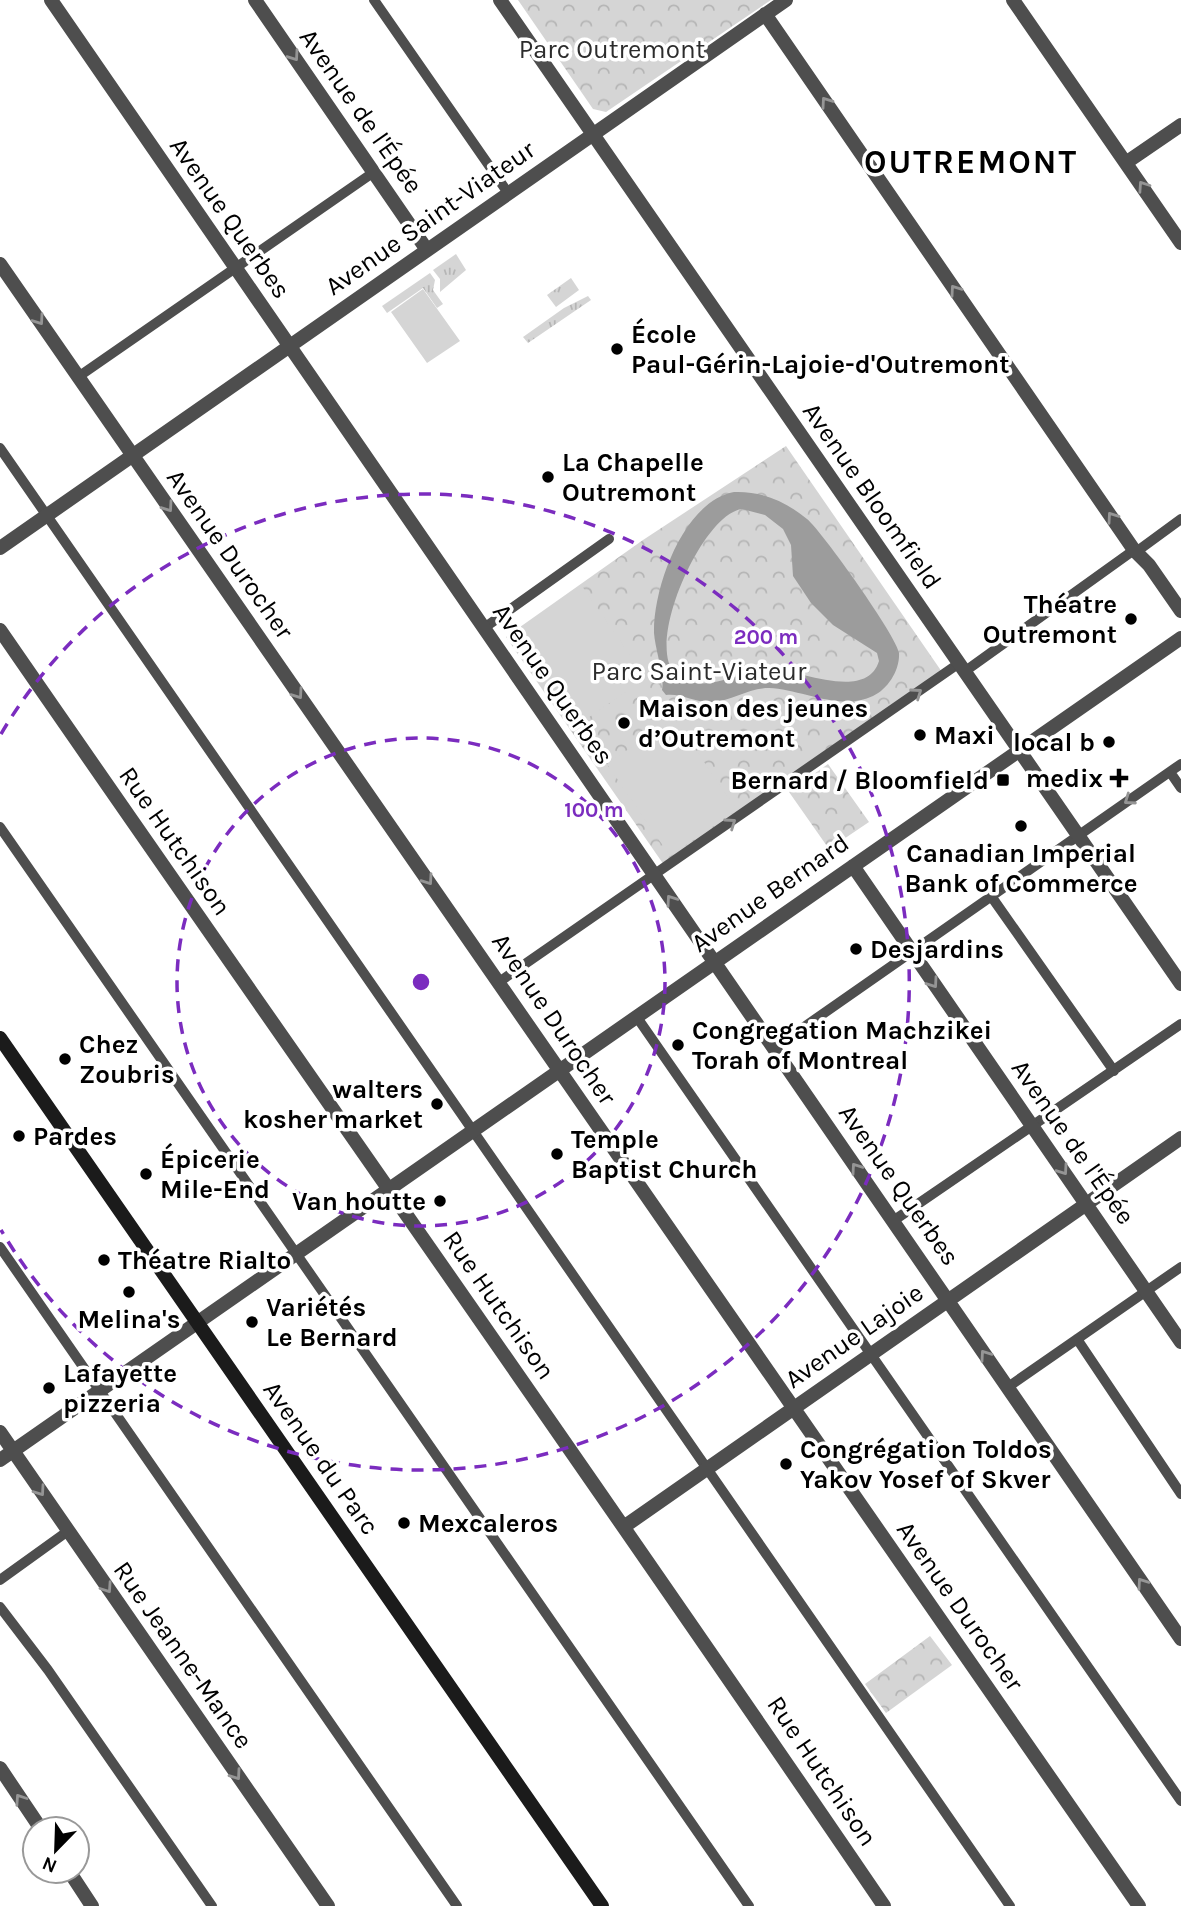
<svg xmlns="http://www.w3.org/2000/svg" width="1181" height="1906" font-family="Karla,sans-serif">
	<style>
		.grass { fill: url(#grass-tufts) }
		.park { fill: url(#park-crowns) }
		.pitch { fill: #d5d5d5 }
		.water { fill: #9c9c9c; fill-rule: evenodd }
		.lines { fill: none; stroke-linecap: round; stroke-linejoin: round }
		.service { stroke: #4e4e4e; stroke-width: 10 }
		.minor { stroke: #4e4e4e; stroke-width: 14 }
		.secondary { stroke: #1b1b1b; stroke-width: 14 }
		.oneway { stroke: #959595 }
		.ring { fill: none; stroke: #7b2cbf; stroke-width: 3.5; stroke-dasharray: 12 9 }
		.poi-dot { fill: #000; stroke: #fff; stroke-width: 2.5 }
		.labels { text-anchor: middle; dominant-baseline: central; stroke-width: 7; stroke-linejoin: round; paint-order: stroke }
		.park-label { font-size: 26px; fill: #2c2c2c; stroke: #fff }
		.street-label { font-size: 26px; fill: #000; stroke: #fff }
		.poi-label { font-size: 26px; font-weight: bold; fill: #000; stroke: #fff; text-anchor: start }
		.district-label { font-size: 33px; font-weight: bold; letter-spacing: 2px; fill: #000; stroke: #fff }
		.centre { fill: #7b2cbf; stroke: #fff; stroke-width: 3.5 }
		.ring-label { font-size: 21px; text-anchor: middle; font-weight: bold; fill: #7b2cbf; stroke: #fff; stroke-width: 7; stroke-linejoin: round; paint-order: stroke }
	</style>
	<defs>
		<pattern id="grass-tufts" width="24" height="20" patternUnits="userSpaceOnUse" patternTransform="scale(1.75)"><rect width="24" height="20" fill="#d5d5d5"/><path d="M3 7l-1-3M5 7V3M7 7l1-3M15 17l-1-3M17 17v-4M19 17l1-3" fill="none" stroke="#b5b5b5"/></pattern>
		<pattern id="park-crowns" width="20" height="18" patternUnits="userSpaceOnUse" patternTransform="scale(1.75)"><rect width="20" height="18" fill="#d5d5d5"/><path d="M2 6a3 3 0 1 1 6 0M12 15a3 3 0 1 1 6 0" fill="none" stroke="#b5b5b5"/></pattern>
	</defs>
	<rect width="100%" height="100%" fill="#fff"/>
	<!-- grass -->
	<path class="grass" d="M456 254 466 270 440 292V279L433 270Z
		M430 273 435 280 433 290 443 304 437 308 423 288 387 313 382 306Z
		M571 278 579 290 556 307 547 295Z
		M588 296 591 300 528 343 523 337 564 308Z"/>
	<!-- park -->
	<path class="park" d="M518 0H771L606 112 593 109Z
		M786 446 942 672 664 865 506 637 643 540Z
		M828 764 869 822 829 849 789 792Z
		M930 1636 952 1665 886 1713 865 1684Z"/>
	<!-- pitch -->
	<path class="pitch" d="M423 289 460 341 427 363 391 312Z
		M582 586 646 678 579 724 515 633Z
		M674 718 737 810 670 856 607 764Z"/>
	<!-- water -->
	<path class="water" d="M734 492C762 491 785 501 807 519 821 530 898 638 899 653 900 670 888 689 873 696 841 712 801 689 769 688 748 688 732 701 712 702 696 703 681 693 666 695L662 690C665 677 655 649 654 633 653 587 684 501 734 492ZM742 509 765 515 783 529 791 545 793 576 811 603 833 625 877 653 879 661C866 703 797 668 767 669 738 671 701 698 675 673 645 644 702 514 742 509Z"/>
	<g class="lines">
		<!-- service -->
		<path class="service" d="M374 0 508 193
			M78 377 374 172
			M0 448 1010 1906
			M1136 552 1181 519
			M484 628 609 539
			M964 672 1134 550
			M1170 772 1181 788
			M0 827 749 1906
			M991 896 1114 1071
			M499 982 958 664
			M636 1016 1181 1801
			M774 1048 1181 764
			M893 1221 1181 1024
			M0 1247 457 1906
			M1077 1339 1181 1494
			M1008 1387 1181 1267
			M0 1580 68 1531
			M0 1607 48 1670 212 1906"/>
		<!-- minor -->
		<path class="minor" d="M51 0 1181 1639
			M255 0 427 250
			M500 0 1181 984
			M1013 0 1181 243
			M765 14 1134 550 1149 565 1181 611
			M1127 162 1181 125
			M0 264 1139 1906
			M0 548 786 0
			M0 630C294 1056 593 1478 884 1906
			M853 866 1181 1342
			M0 1432 328 1906
			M0 1460 1181 638
			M625 1526 1181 1138
			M0 1768 41 1829
			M69 1871 92 1906"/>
		<!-- secondary -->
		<path class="secondary" d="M0 1038 602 1906"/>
	</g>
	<!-- one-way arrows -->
	<defs><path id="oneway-chevron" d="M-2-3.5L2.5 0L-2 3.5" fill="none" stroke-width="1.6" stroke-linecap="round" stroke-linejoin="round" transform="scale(1.75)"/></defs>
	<g class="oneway">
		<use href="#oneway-chevron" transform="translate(294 56) rotate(55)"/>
		<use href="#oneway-chevron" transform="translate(826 102) rotate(-125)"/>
		<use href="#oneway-chevron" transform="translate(1143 186) rotate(-124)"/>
		<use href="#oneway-chevron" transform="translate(955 290) rotate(-125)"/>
		<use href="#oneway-chevron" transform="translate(39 320) rotate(55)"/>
		<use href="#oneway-chevron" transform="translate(168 507) rotate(55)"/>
		<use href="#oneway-chevron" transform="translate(1112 517) rotate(-125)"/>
		<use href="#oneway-chevron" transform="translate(917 693) rotate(-35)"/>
		<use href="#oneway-chevron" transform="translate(298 694) rotate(55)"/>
		<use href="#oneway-chevron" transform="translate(1129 800) rotate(145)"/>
		<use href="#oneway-chevron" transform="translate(731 823) rotate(-35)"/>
		<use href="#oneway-chevron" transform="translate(428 880) rotate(55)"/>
		<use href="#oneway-chevron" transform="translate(671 900) rotate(-125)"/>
		<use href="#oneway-chevron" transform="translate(933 983) rotate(55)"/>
		<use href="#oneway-chevron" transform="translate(856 1168) rotate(-125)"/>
		<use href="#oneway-chevron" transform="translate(1063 1170) rotate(55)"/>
		<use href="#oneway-chevron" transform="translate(985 1355) rotate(-125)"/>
		<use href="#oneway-chevron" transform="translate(40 1491) rotate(55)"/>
		<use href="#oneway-chevron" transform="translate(1142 1583) rotate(-125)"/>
		<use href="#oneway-chevron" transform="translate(107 1588) rotate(56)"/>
		<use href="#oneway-chevron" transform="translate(236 1775) rotate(55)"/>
		<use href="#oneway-chevron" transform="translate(20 1799) rotate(-124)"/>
	</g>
	<!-- distance rings -->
	<g class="ring">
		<circle cx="421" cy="982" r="244"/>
		<path d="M1 734A488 488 0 1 1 1 1230"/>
	</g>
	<!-- markers -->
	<g class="poi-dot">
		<circle cx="617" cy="349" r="7"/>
		<circle cx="548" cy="477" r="7"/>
		<circle cx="1131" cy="619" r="7"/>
		<circle cx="624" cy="723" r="7"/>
		<circle cx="920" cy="735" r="7"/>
		<circle cx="1109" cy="742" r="7"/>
		<path d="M1115.5 767.5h7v7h7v7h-7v7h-7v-7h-7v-7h7z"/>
		<rect x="996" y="773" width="14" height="14" rx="3.5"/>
		<circle cx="1021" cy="826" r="7"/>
		<circle cx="856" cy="949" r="7"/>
		<circle cx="678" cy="1045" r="7"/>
		<circle cx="65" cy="1059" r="7"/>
		<circle cx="437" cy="1104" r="7"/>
		<circle cx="19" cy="1136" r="7"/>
		<circle cx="557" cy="1154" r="7"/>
		<circle cx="146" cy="1174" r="7"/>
		<circle cx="440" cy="1201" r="7"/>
		<circle cx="104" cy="1260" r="7"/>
		<circle cx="129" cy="1292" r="7"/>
		<circle cx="252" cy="1322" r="7"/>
		<circle cx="49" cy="1388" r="7"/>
		<circle cx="786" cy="1464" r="7"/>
		<circle cx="404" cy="1523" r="7"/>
	</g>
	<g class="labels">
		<!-- park labels -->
		<g class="park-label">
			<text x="612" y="49">Parc Outremont</text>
			<text x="699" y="671">Parc Saint-Viateur</text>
		</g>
		<!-- street labels -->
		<g class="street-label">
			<text transform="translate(361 111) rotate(55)">Avenue de l'Épée</text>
			<text transform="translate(230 218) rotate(55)">Avenue Querbes</text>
			<text transform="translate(430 218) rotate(-35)">Avenue Saint-Viateur</text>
			<text transform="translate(872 496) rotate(55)">Avenue Bloomfield</text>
			<text transform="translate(230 554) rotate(55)">Avenue Durocher</text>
			<text transform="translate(553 684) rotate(55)">Avenue Querbes</text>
			<text transform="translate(175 841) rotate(55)">Rue Hutchison</text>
			<text transform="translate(770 893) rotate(-35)">Avenue Bernard</text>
			<text transform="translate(554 1019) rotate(56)">Avenue Durocher</text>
			<text transform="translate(1073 1142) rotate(55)">Avenue de l'Épée</text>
			<text transform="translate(899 1185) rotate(55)">Avenue Querbes</text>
			<text transform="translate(499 1305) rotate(55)">Rue Hutchison</text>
			<text transform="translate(854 1336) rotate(-35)">Avenue Lajoie</text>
			<text transform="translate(321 1458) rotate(55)">Avenue du Parc</text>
			<text transform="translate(960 1606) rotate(55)">Avenue Durocher</text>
			<text transform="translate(183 1655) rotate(55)">Rue Jeanne-Mance</text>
			<text transform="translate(822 1771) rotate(56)">Rue Hutchison</text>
		</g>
		<!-- poi labels -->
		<g class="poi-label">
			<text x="631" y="334">École<tspan x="631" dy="30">Paul-Gérin-Lajoie-d'Outremont</tspan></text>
			<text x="562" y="462">La Chapelle<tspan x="562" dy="30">Outremont</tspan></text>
			<text x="1117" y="604" text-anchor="end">Théatre<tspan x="1117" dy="30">Outremont</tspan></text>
			<text x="638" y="708">Maison des jeunes<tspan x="638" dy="30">d’Outremont</tspan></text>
			<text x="934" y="735">Maxi</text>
			<text x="1095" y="742" text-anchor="end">local b</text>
			<text x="1103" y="778" text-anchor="end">medix</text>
			<text x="989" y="780" text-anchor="end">Bernard / Bloomfield</text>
			<text x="1021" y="853" text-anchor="middle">Canadian Imperial<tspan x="1021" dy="30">Bank of Commerce</tspan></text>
			<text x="870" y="949">Desjardins</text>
			<text x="692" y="1030">Congregation Machzikei<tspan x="692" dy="30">Torah of Montreal</tspan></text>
			<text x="79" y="1044">Chez<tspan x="79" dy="30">Zoubris</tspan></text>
			<text x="423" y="1089" text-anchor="end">walters<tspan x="423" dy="30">kosher market</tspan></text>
			<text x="33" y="1136">Pardes</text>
			<text x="571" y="1139">Temple<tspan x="571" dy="30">Baptist Church</tspan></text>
			<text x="160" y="1159">Épicerie<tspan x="160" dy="30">Mile-End</tspan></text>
			<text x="426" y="1201" text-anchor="end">Van houtte</text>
			<text x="118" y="1260">Théatre Rialto</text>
			<text x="266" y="1307">Variétés<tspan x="266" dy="30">Le Bernard</tspan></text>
			<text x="129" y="1319" text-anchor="middle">Melina's</text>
			<text x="63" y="1373">Lafayette<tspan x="63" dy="30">pizzeria</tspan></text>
			<text x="800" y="1449">Congrégation Toldos<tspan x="800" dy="30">Yakov Yosef of Skver</tspan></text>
			<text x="418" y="1523">Mexcaleros</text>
		</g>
		<!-- district labels -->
		<g class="district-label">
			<text x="971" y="162">OUTREMONT</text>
		</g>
	</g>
	<circle cx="421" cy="982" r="10" class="centre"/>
	<g class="ring-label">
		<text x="766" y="644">200 m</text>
		<text x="594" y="817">100 m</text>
	</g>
	<!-- north arrow -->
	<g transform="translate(56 1850) rotate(203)"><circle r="33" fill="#ffffff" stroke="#999999" stroke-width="2"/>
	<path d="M0-5L12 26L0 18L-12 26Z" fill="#000000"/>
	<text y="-10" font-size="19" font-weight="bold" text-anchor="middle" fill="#000000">N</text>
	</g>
</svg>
